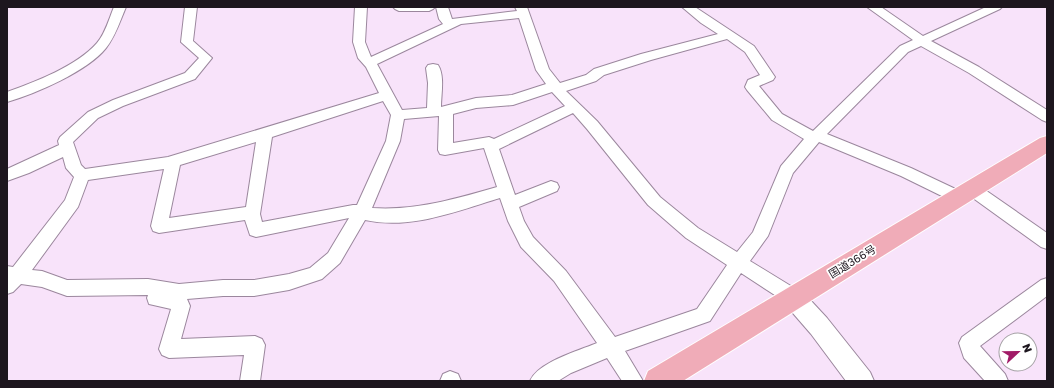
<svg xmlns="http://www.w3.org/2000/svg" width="1054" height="388" font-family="'Golos Text','Noto Sans JP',sans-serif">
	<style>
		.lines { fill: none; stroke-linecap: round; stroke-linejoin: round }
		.minor-casing { stroke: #9b879d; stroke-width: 2 }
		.tertiary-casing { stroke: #9b879d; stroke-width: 2 }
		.trunk-casing { stroke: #fff; stroke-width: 2 }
		.minor { fill: #fff; fill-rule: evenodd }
		.tertiary { fill: #fff; fill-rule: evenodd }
		.trunk { fill: #f0acb8; fill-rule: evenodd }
		.labels { text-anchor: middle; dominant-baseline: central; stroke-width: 3.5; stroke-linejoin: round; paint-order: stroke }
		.street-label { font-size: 11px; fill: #1d161e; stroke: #fff }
	</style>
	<rect width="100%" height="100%" fill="#f8e3fa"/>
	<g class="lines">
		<!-- minor casing -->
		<g class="minor-casing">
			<path id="minor" d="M114 7H126C120 21 115 37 106 48 88 71 35 94 7 102V92C35 82 77 66 97 43 105 34 109 19 114 7Z
				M185 7H197L193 41 212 58 195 79 123 106 98 118 73 142 81 165 85 169 168 157 379 93 366 67 358 58 353 42 355 7H367L365 42 371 57 443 24 439 19 436 7H448L452 19 517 11 515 7H527L549 69 560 83 586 75 594 69 641 54 718 34 701 23 682 7H695L754 46 775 77 773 80 759 86 782 114 813 131 900 46 913 40 867 7H881L923 36 986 7H1002L1000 9 931 41 979 67 1047 110V122L1042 120 969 73 921 46 908 52 827 134 911 168 964 193 966 197 964 201 958 203 952 201 901 176 819 142 793 173 768 236 750 261 799 291 802 297 799 303 793 305 787 303 741 273 710 321 625 351 643 381H622L607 358 571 373 558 381H530C538 362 578 351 597 343L554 281 521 247 508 221 500 198C457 211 411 230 365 220L340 263 322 279 289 290 254 296H223L187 299 190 306 181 339 255 336 262 339 265 345 260 381H240L244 355 169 358 162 355 159 349 171 309 149 304 147 298 148 295 67 296 42 287 21 284 13 292 7 294V266L13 267 65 200 74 177 66 168 63 157 29 173 7 181V169L59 145 58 141 60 137 88 112 113 100 185 73 199 58 181 42ZM519 18 536 70 546 84 512 95 476 98 441 107C441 94 445 76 438 65L433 64 428 65 426 68 428 83 427 108 402 110 377 64 461 24ZM727 39 745 52 760 75 748 80 745 87 747 90 772 120 804 139 781 166 753 232 737 252 698 228 660 197 597 121 566 91 596 81 604 75 651 60ZM552 92 565 106 494 139 489 137 453 143V114L476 108 513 105ZM383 101 391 115 386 141 357 205H353L262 222 260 214 272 137ZM573 113 587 129 648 205 686 238 727 265 697 309 615 337 566 271 533 237 524 221 519 207 557 191 559 187 557 183 551 181 515 195 499 149ZM439 116 438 150 440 154 445 155 484 148 497 187C455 199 415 211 372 208L400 141 404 119ZM256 142 246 207 169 218 180 165ZM164 169 151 226 153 231 159 233 245 220 250 235 256 237 349 218 328 253 310 268 289 274 254 280H223L179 284 148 279 67 280 42 271 32 270 78 207 88 180Z
				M393 7H435L433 9 429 11H399L395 9Z
				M972 183 978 185 1047 233V249L1041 247 966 193 964 189 966 185Z
				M1047 278V296L980 346 1005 374 1008 381H985L964 358 959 343 962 337 1041 280Z
				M450 371 458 374 461 381H440L443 374Z"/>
		</g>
		<!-- tertiary casing -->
		<g class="tertiary-casing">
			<path id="tertiary" d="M793 287 801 290 827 318 870 372 874 381H846L811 334 785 304 782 297 785 290Z"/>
		</g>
		<!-- trunk casing -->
		<g class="trunk-casing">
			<path id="trunk" d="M1047 136V153L683 381H644L648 371 1040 138Z"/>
		</g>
		<!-- minor -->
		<use href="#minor" class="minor"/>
		<!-- tertiary -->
		<use href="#tertiary" class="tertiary"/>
		<!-- trunk -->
		<use href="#trunk" class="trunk"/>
	</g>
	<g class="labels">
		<!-- street labels -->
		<g class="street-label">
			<text transform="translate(852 261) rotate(-31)">国道366号</text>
		</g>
	</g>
	<!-- border -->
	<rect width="1054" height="388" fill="none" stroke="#1d161e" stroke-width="16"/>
	<!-- north arrow -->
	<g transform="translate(1018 352) rotate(68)"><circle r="19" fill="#ffffff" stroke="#a5a2a5"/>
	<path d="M0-3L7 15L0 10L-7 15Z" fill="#a11b67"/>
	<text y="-6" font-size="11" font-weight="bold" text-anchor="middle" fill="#1d161e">N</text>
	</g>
</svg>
